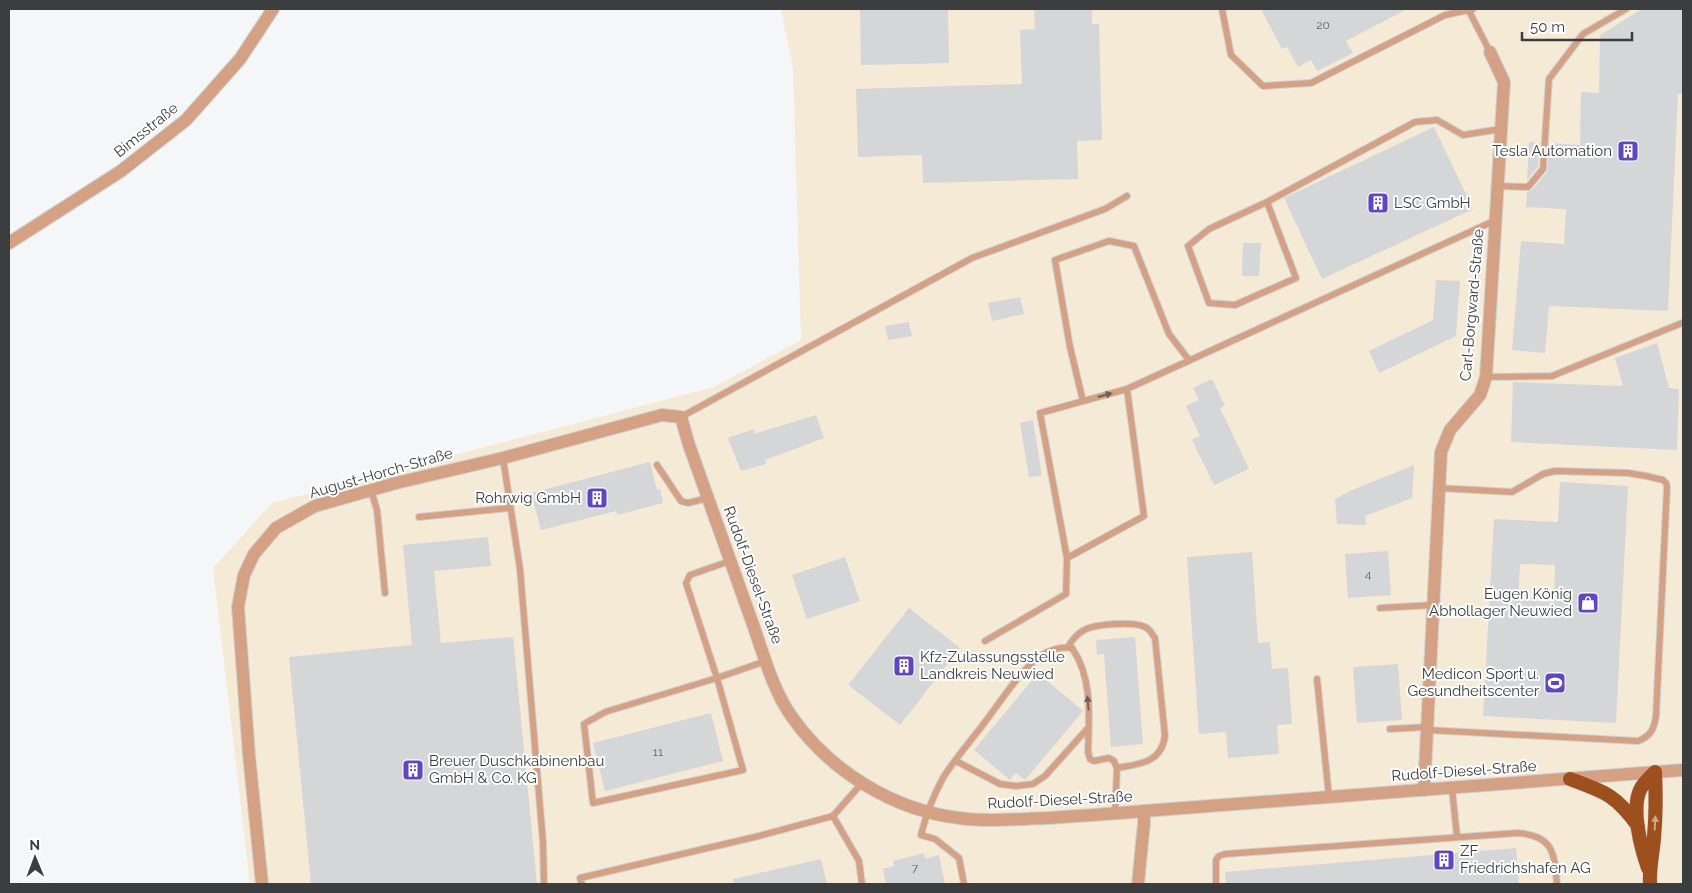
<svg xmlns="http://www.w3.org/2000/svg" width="1692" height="893" font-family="Raleway,sans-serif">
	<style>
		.commercial { fill: #f5ead6 }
		.building { fill: #d4d6d8; fill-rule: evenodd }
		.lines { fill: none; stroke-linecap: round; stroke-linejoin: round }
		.service-casing { stroke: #cfd1d3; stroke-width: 8 }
		.minor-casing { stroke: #cfd1d3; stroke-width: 14 }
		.tertiary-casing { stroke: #cfd1d3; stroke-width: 14 }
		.trunk-casing { stroke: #cfd1d3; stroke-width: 15 }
		.service { stroke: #d5a185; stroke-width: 6 }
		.minor { stroke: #d5a185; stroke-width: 12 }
		.tertiary { stroke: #d5a185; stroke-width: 12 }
		.trunk { stroke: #9d501e; stroke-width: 14 }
		.oneway { fill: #726057 }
		.oneway2 { fill: #cea88e }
		.labels { text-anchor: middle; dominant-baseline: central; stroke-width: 4; stroke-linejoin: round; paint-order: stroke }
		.number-label { font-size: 12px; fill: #626364 }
		.street-label { font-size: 15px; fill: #3c3d3e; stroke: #fff }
		.poi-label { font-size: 15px; fill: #3c3d3e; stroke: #fff; text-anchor: end }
	</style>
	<rect width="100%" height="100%" fill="#f4f6f8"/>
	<!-- commercial -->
	<path class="commercial" d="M781 9H1683V884H250L213 568 272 503 714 387 801 340 793 68Z"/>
	<!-- building -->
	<path class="building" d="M860 9H948L949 63 861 65Z
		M1034 9H1092V24H1099L1102 140 1077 141 1078 179 923 183 922 155 858 157 856 89 1022 84 1020 30 1035 29Z
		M1261 9H1407L1346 41 1353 53 1317 71 1311 60 1298 67 1287 47 1282 49Z
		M1642 9H1683V94H1678L1668 311 1549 306 1545 353 1512 350 1521 241 1564 244 1566 209 1526 207 1527 192 1532 190 1547 172 1550 143 1580 145 1581 92 1599 93 1600 35Z
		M1434 127 1473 209 1322 279 1284 198Z
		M1529 142 1540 143 1538 167 1527 180Z
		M1243 243H1261L1259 276H1242Z
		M1436 280 1460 281 1456 336 1379 373 1369 351 1433 320Z
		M1020 297 1024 314 992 321 988 303Z
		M909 322 912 336 888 340 885 326Z
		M1657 343 1669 388 1679 389 1677 450 1511 442 1513 382 1623 386 1615 358Z
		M1212 379 1225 406 1220 408 1249 469 1214 485 1192 440 1200 436 1186 406 1199 400 1193 388Z
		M816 415 824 438 765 460 766 464 741 471 728 438 754 429V434Z
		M1033 420 1042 476 1029 477 1020 423Z
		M650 462 657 490 660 489 663 503 617 515 616 511 541 530 531 493Z
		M1414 465 1412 498 1365 516 1366 525 1337 524 1335 499 1352 490Z
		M1560 482 1628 486 1616 723 1483 716 1494 519 1558 522ZM1520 564 1555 565 1554 602 1518 600Z
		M488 537 491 566 434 571 441 643 513 637 537 884H311L289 657 412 645 403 545Z
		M1388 551 1391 595 1348 598 1345 554Z
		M1252 552 1258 643 1270 642 1272 669 1288 668 1292 724 1277 725 1279 754 1228 758 1226 732 1199 734 1187 557Z
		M845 557 860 601 807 619 792 575Z
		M909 608 960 648 900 725 848 685Z
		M1135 637 1143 744 1111 747 1104 654 1097 655 1096 640Z
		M1398 664 1402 720 1357 723 1353 667Z
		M1038 673 1083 711 1025 780 1016 773 1010 780 974 750Z
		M711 713 723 761 605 791 593 743Z
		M1516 848 1519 884H1226L1225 872Z
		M924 853 925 859 939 855 945 884H886L883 869 894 866 893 861Z
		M821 859 827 884H734L733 879Z"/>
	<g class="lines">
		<!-- service casing -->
		<g class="service-casing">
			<path id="service" d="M1222 9 1231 55 1263 86 1311 83 1445 15 1473 9
				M1469 11 1490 52
				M1498 186 1528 187 1543 169 1549 79 1583 34 1626 9
				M1267 202 1209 229 1188 246 1209 303 1235 305 1296 278 1267 202 1415 122 1437 120 1463 135 1501 129
				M1486 377 1552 376 1682 323
				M1127 389 1144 516 1067 558 1040 413 1127 389 1496 220
				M1083 401 1070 347 1055 260 1109 241 1134 246 1169 334 1189 360
				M681 417 972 258 1105 209 1127 196
				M503 458 520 569 543 842 544 884
				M657 465 681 501 688 503 708 498
				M371 490 377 510 385 593
				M419 517 509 508
				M730 561 690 575 686 583 717 678 605 712 584 724 593 803 743 770 717 678 766 661
				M1380 608 1433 605
				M985 641 1066 594 1067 558
				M1068 647C1072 640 1077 634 1084 630 1095 624 1134 621 1145 627 1150 629 1152 634 1155 638L1165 736C1161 763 1140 764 1117 768
				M1317 679 1329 797
				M1390 729 1427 727
				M1427 730 1638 741C1651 736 1654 729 1656 716L1667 487 1666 483 1663 480 1646 476 1628 473 1555 471 1543 474 1512 492 1438 488
				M956 761 1000 784 1016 786 1033 784 1045 776 1088 728
				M1452 788 1457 837
				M833 816 859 861 862 884
				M582 884 580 878 759 836 833 816 862 783
				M964 884 959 858 935 839 921 835C926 815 933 796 943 778 954 760 969 743 982 726 999 704 1018 673 1040 656 1049 650 1062 646 1072 648 1093 678 1089 718 1088 752L1090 759 1094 761 1109 758 1114 761 1117 768 1115 814
				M1216 884V860L1219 856 1225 854 1518 833C1554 836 1554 853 1557 884"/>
		</g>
		<!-- minor casing -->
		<g class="minor-casing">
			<path id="minor" d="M9 243 121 171 186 120 240 59 273 9
				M1424 790 1441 452 1450 430 1480 395 1486 377 1504 82 1490 52
				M262 884 249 755 238 607 244 575 254 554 276 528 315 506 396 483 503 458 662 415 681 417 689 445C710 503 730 561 751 619 763 652 772 689 792 717 830 771 893 810 959 818 988 822 1016 819 1046 818 1078 816 1111 814 1144 811"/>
		</g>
		<!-- tertiary casing -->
		<g class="tertiary-casing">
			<path id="tertiary" d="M1138 884 1144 823V811L1683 770"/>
		</g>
		<!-- trunk casing -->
		<g class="trunk-casing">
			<path id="trunk" d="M1570 779C1605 792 1616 795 1638 826
				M1648 868C1641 848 1631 810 1640 790 1643 783 1649 778 1655 772
				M1650 884C1649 868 1653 853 1654 837 1656 815 1656 794 1655 772"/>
		</g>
		<!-- service -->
		<use href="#service" class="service"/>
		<!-- minor -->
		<use href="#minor" class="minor"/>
		<!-- tertiary -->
		<use href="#tertiary" class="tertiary"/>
		<!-- trunk -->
		<use href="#trunk" class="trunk"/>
	</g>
	<!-- one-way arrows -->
	<defs><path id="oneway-solid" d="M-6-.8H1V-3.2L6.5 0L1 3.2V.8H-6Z" transform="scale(1.25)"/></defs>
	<g class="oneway">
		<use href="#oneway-solid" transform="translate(1105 395) rotate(-15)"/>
		<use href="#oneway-solid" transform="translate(1088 703) rotate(-95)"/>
	</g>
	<use class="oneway2" href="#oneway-solid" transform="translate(1655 823) rotate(-87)"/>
	<!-- icons -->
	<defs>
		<g id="building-square" transform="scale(1.125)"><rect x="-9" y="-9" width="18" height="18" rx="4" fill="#5f47bf" stroke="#fff"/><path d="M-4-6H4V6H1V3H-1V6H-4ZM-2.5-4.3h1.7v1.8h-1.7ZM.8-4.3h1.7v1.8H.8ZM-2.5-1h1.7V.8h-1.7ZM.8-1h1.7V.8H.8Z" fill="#fff"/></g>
		<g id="shop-square" transform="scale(1.125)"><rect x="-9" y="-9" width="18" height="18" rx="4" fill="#5f47bf" stroke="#fff"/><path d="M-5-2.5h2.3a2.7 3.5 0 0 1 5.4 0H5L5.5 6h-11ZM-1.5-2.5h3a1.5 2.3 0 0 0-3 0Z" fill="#fff"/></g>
		<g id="stadium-square" transform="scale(1.125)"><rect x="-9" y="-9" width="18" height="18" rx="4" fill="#5f47bf" stroke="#fff"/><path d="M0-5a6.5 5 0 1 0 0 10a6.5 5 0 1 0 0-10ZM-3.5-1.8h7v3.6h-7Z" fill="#fff"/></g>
	</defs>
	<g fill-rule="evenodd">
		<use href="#building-square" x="1628" y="151"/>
		<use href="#building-square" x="1378" y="203"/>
		<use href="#building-square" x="597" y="498"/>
		<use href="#shop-square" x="1588" y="603"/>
		<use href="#building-square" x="904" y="666"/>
		<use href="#stadium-square" x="1555" y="683"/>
		<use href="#building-square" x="413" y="770"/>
		<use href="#building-square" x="1444" y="860"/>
	</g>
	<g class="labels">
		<!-- number labels -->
		<g class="number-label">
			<text x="1323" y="25">20</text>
			<text x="1368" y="574">4</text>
			<text x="658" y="752">11</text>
			<text x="915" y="868">7</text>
		</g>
		<!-- street labels -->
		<g class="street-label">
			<text transform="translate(146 130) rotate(-39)">Bimsstraße</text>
			<text transform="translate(1472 305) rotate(-85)">Carl-Borgward-Straße</text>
			<text transform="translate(381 473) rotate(-16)">August-Horch-Straße</text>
			<text transform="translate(753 575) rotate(70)">Rudolf-Diesel-Straße</text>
			<text transform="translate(1464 771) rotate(-4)">Rudolf-Diesel-Straße</text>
			<text transform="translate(1060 800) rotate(-3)">Rudolf-Diesel-Straße</text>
		</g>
		<!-- poi labels -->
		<g class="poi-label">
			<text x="1612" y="151">Tesla Automation</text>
			<text x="1394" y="203" text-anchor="start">LSC GmbH</text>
			<text x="581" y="498">Rohrwig GmbH</text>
			<text x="1572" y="594">Eugen König<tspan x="1572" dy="17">Abhollager Neuwied</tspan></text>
			<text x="920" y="657" text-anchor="start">Kfz-Zulassungsstelle<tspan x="920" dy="17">Landkreis Neuwied</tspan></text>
			<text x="1539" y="674">Medicon Sport u.<tspan x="1539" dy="17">Gesundheitscenter</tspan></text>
			<text x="429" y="761" text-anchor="start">Breuer Duschkabinenbau<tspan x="429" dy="17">GmbH &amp; Co. KG</tspan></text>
			<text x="1460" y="851" text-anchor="start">ZF<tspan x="1460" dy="17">Friedrichshafen AG</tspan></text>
		</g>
	</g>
	<!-- border -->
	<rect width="1692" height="893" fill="none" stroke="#3c3d3e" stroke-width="20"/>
	<!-- north arrow -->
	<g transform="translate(35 858) rotate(359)" stroke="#ffffff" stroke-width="4" paint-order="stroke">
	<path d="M0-4L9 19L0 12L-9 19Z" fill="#3c3d3e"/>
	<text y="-8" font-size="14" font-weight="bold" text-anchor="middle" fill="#3c3d3e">N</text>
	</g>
	<!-- scale -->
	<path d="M1522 32v8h110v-8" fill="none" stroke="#3c3d3e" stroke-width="2.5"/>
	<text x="1530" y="32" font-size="15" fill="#3c3d3e" stroke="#ffffff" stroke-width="4" paint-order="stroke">50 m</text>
</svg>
